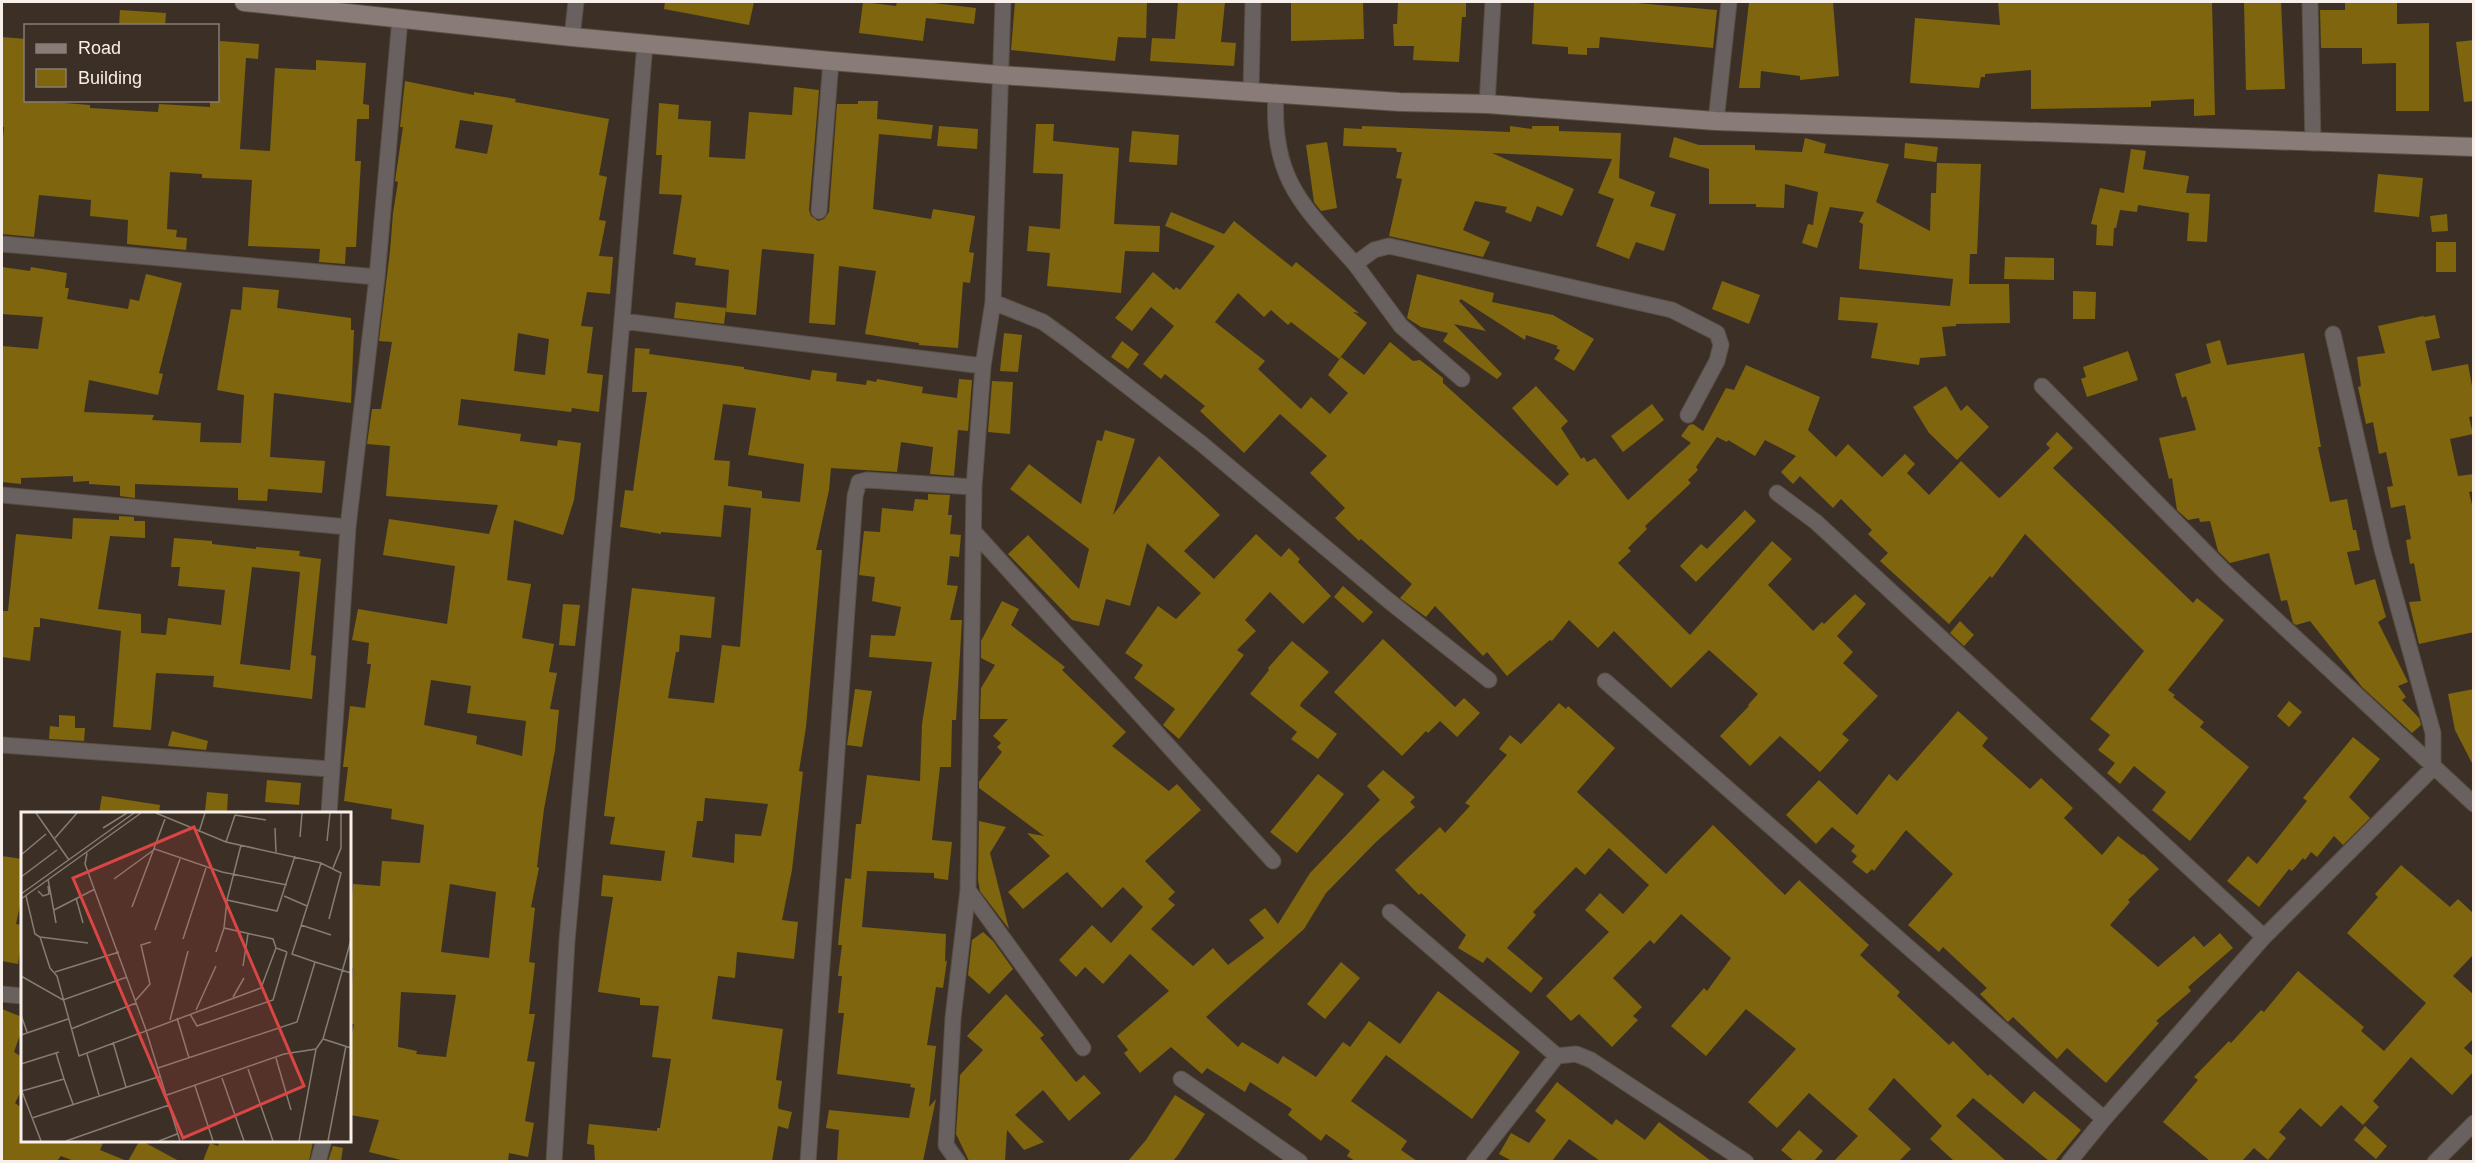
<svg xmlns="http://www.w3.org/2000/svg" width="2475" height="1163" font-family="Arial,sans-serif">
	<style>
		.building { fill: #7f650d; fill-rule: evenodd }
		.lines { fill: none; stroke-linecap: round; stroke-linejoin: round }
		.street-casing { stroke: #5a4f45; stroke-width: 17 }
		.secondary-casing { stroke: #5a4f45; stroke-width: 20 }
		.street { stroke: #69615f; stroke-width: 15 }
		.secondary { stroke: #887b78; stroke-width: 18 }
		.inset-road { fill: none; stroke: #877c74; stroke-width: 1.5 }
		.view { fill: #db4645; fill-opacity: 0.15; stroke: #db4645; stroke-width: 3 }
		.inset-edge { fill: none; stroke: #f7efe9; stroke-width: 3 }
	</style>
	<rect width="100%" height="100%" fill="#3c3026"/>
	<!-- building -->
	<path class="building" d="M665 2H754L749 25 664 9Z
		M863 2 896 6 897 2H925L976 8 974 24 926 18 923 41 859 33Z
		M1015 2H1147L1146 38 1118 37 1115 61 1011 50Z
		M1178 2H1225L1221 42 1236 43 1234 66 1150 61 1152 38 1175 39Z
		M1291 2H1363L1364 39 1291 41Z
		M1398 2H1466V17H1462L1459 62 1413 60 1414 46H1394L1393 24H1397Z
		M1534 2H1625L1717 10 1713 48 1600 37 1599 48H1587V55L1568 54V47L1532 44Z
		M1749 2H1833L1839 76 1800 80V76L1761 71 1760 88H1739Z
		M1998 2H2212L2215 115 2194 116V99L2151 101V107L2031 109V70L1985 74V77H1981L1979 88 1910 83 1915 18 2000 25Z
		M2244 2H2281L2285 89 2246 90Z
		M2345 2H2397V24L2429 23V111H2396V63L2362 64V48H2321L2320 10H2345Z
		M120 10 166 13 165 26H119Z
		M2 37 26 39V100L90 105V108L158 112 159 104 210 107V100H218L220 41 259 44 258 59 246 58 240 149 270 151 275 68 316 70V60L366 63 363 104 369 105V119H357L355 161H361L356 247H346L345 264 319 262 320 249 248 246 252 180 202 178V174L170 172 167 229 177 230 176 237 187 238 186 250 127 244 128 220 90 216 91 200 39 195 34 237 2 234V148L4 127H2Z
		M2474 40V101L2464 102 2456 42Z
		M405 81 474 95V92L516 99 515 102 609 119 599 175 607 177 599 220 606 221 599 256 613 257 610 294 587 292 581 326 593 327 587 373 603 375 599 412 572 408 571 412 461 399 458 425 521 434 520 441 557 446 558 440 581 443 574 500 563 535 514 520 507 580 531 584 522 638 554 644 549 672 557 673 550 709 559 710 555 750 544 809 537 867 539 868 531 907 535 908 529 962 535 963 529 1014H535L527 1061 535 1062 525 1121 534 1123 528 1157 509 1153 508 1161H405L369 1152 379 1120 350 1115V1043L354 1024H350L353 968 350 967V928L353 884 380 886 382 861 420 863 424 825 391 819 392 809 344 801 348 767H343L350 706 365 708 371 664H367L369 643 352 640 358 609 447 624 455 566 383 555 389 519 489 534 498 505 386 496 390 446 367 444 372 409H381L392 342 379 341 390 251 393 213 398 182 395 181 403 127H400ZM460 120 493 125 487 154 455 148ZM518 333 549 339 545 375 514 371ZM431 680 471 686 467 713 526 721 522 756 476 744 477 736 424 725ZM450 884 496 892 489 958 441 952ZM401 992 456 995 446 1057 416 1054 417 1051 398 1047Z
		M794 87 819 90 809 210 811 216 818 221 824 219 829 212 837 104H858V101H878L877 119 933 125 931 139 879 134 873 209 931 219 933 209 975 216 969 252 974 253 970 283 963 282 958 348 919 345V343L865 334 876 271 839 266 835 325 809 323 814 254 762 249 756 315 726 312 729 270 695 265 696 258 673 254 682 195 659 194 662 155H656L659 103 679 105 678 119 711 121 709 157 745 159 749 112 792 115Z
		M1036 124H1054L1053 141 1119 148 1114 224 1160 226 1159 252 1125 251 1121 293 1047 286 1050 253 1027 251 1029 226 1060 229 1063 174 1033 173Z
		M939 126 978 129 977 149 937 146Z
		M1362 126 1510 132V126L1532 129V126H1559V131L1621 133 1619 178 1655 192 1650 206 1676 214 1664 251 1636 242 1629 259 1596 246 1614 199 1598 193 1612 159 1492 153 1574 189 1562 216 1537 206 1531 222 1505 212 1507 207 1475 201 1463 230 1490 242 1483 257 1389 236 1402 179 1396 178 1402 152H1397L1396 148 1343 146 1344 128 1362 129Z
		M1132 131 1179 135 1177 165 1129 162Z
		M1674 137 1699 145H1755V150L1802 152 1805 138 1826 144 1824 153 1889 164 1876 202 1930 231 1931 193H1936L1937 163 1981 164 1977 254H1970L1969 284H2009L2010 323 1956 324V326L1942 327 1946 356 1920 358 1919 365 1871 358 1878 323 1838 320 1840 297 1950 306 1953 279 1859 269 1863 224 1859 222 1864 212 1830 207 1817 248 1802 243 1808 224 1813 225 1818 192 1785 184 1784 208 1756 207V204H1709V169L1669 157Z
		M1327 142 1337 208 1321 211 1314 202 1306 145Z
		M1905 143 1938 147 1936 162 1904 158Z
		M2131 149 2146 151 2143 169 2189 176 2186 193 2210 194 2207 242 2187 241 2189 213 2138 205 2137 212 2120 210 2116 228H2114L2113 246 2096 245 2097 225 2091 224 2100 188 2124 193Z
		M2378 174 2423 178 2419 217 2374 212Z
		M1171 212 1224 234 1234 221 1292 267 1296 262 1359 313 1353 312 1367 323 1339 359 1291 322 1288 325 1271 310 1264 317 1238 293 1215 322 1265 361 1258 369 1301 409 1311 397 1330 414 1348 393 1328 375 1341 357 1364 375 1390 342 1413 361 1420 360 1443 378V383L1557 486 1569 474 1512 408 1536 386 1568 421 1561 428 1581 459 1584 457 1587 462 1595 458 1628 500 1691 443 1681 436 1689 425 1693 424 1703 431 1726 388 1734 390 1746 365 1820 397 1808 430 1836 457 1848 444 1882 477 1905 454 1915 464 1907 473 1929 495 1961 461 1999 498 2002 496 2050 448 2046 444 2057 432 2073 448 2053 468 2193 603 2197 598 2224 620 2168 690 2175 695 2173 697 2204 722 2200 727 2249 767 2190 841 2152 810 2166 792 2134 766 2120 784 2107 773 2115 763 2098 750 2110 735 2090 719 2144 651 2025 534 1992 578 1990 576 1949 624 1880 561 1888 553 1868 534 1872 530 1841 499 1833 508 1800 476 1793 484 1781 472 1796 456 1765 440 1755 456 1728 440 1727 442 1717 437 1696 467 1698 470 1688 480 1691 483 1645 526 1647 529 1628 548 1631 551 1618 563 1690 635 1772 541 1792 559 1768 585 1813 631 1822 622 1824 624 1855 594 1866 604 1837 636 1853 652 1843 663 1878 696 1842 734 1849 740 1820 772 1780 736 1750 766 1720 736 1749 706 1748 705 1758 694 1709 650 1671 688 1614 631 1598 648 1569 620 1552 641 1550 640 1507 676 1487 652 1483 656 1435 606 1426 617 1400 598 1412 584 1361 539 1359 541 1335 518 1345 508 1310 473 1327 456 1280 414 1244 453 1200 411 1205 406 1165 374 1161 379 1143 364 1174 326 1151 307 1132 331 1115 318 1153 272 1174 290 1176 287 1180 290 1215 246 1165 226Z
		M2447 214 2448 231 2432 232 2430 216Z
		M2436 242H2456V272H2436Z
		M2005 257 2054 258V280L2004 279Z
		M2 267 30 271 31 267 67 273 65 288H69L67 299 128 309 130 299 139 301 146 274 182 283 159 373 163 374 158 395 89 380 84 412 154 415 152 420 201 423 200 442 241 443 244 395 217 390 231 309 241 310 243 287 279 290 277 308 351 318V330H354L351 403 274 393 270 457 325 461 322 493 268 489 267 501 238 500V488L135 484V498L120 496V486L89 484V481L73 482V476L21 478V484L2 482V346L38 349 43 317 2 314Z
		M1417 274 1494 293 1492 302 1553 315 1594 339 1574 371 1554 359 1560 350 1556 348 1558 346 1526 335 1525 340 1461 299 1459 301 1486 331 1454 324 1502 374 1497 379 1443 341 1448 333 1421 327 1407 318Z
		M1722 281 1760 295 1749 324 1712 309Z
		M2073 291 2096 292 2095 319H2073Z
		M676 302 726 308 724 324 674 318Z
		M2435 315 2440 338 2425 341 2432 371 2468 364 2474 397V416L2469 417 2473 434 2450 439 2458 476 2474 474V491L2469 492 2474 513V632L2419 644 2409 602 2421 601 2414 563 2410 564 2406 540 2411 539 2405 505 2391 508 2387 487 2393 486 2386 452 2379 454 2373 422 2366 424 2358 387 2361 386 2357 357 2385 353 2378 326 2423 316 2424 317Z
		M1004 333 1022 335 1018 372 1000 371Z
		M2220 340 2227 365 2304 353 2321 447H2318L2330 502 2347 499 2353 530H2356L2360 550 2347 552 2355 585 2375 579 2386 617 2378 622 2408 682 2398 686 2406 697 2402 700 2419 718 2421 725 2412 733 2362 687 2310 621 2296 625 2293 623 2287 600 2281 601 2269 553 2230 563 2218 551 2210 521 2200 522 2199 518 2188 520 2177 510 2172 478 2169 479 2159 438 2196 430 2186 396 2182 398 2175 374 2211 363 2206 344Z
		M1122 341 1139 354 1128 369 1111 357Z
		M635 348 650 349 649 354 744 367V369L810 380 812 370 837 373 836 381 866 385 867 380 876 382 877 379 923 387 922 393 957 398 959 379 972 380 968 431 958 430 954 476 930 474 933 447 901 442 897 472 831 468 829 490 816 550H822L806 727 799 771 803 772 792 870 782 920 798 922 794 959 737 952 735 978 718 976 712 1019 783 1029 776 1080 782 1081 778 1106 779 1109 792 1112 788 1129 778 1126 772 1161H595L594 1145 587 1144 589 1124 657 1131V1128H660L671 1059 652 1057 659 1006 640 1005V998L598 992 613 897 601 896 603 875 661 881 665 851 610 844 615 817 604 816 632 588 715 597 711 638 680 635 679 652H676L668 698 714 703 722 645 740 647 751 508 724 505 721 537 661 532V534L620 527 625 490 633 491 647 392H632ZM723 404 756 408 748 455 804 464 800 502 762 498V491L728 486 730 461 714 460ZM705 798 768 804 761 836 735 834 734 863 692 857 697 821H703Z
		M2128 351 2138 380 2087 397 2081 379 2086 377 2083 367Z
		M992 381 1013 382 1010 434 988 432Z
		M1946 386 1961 411 1967 405 1989 427 1957 460 1929 433 1913 407Z
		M1652 404 1664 420 1623 452 1611 436Z
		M1105 430 1135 439 1113 515 1159 456 1220 515 1184 551 1214 579 1256 534 1281 557 1289 548 1300 559 1298 562 1331 596 1303 624 1270 592 1245 620 1256 631 1237 650 1244 655 1179 739 1163 725 1175 709 1134 678 1143 665 1125 653 1158 606 1176 619 1201 593 1147 543 1130 606 1106 599 1099 626 1072 620 1008 554 1028 535 1079 589 1089 549 1010 489 1029 464 1081 504 1097 440 1102 441Z
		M928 494 950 495 948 515H952L950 534 961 535 959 557 950 556 947 585 958 586 950 620H962L956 720H952L951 767H940L932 840 952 842 948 880 934 878V873L867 871 862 927 946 934 945 962 947 960 943 988 936 987 927 1045 936 1046 929 1107 936 1099 923 1161H837L839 1130 826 1128 829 1110 909 1118 915 1088 910 1087 911 1084 837 1074 844 1013H838L842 976H838L842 945H838L840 925 845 878 851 879 856 824H861L867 775 920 781 922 724 932 662 869 657 871 635 895 636 901 607 872 601 875 577 859 575 864 531 880 532 882 508 913 511 915 499 928 500Z
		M1745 510 1756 521 1696 582 1680 566 1701 544 1707 549Z
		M119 516 134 517V521H145V538L110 536 98 609 141 614V633L166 635 168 618 221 625 225 590 178 586 180 567H171L174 538 212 541V544L256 549V547L300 551 299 556 321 559 311 655 316 656 312 699 213 687 214 676 156 673 151 730 113 727 121 631 40 618V627H34L30 661 2 657V611H8L16 534 72 539 73 518 119 520ZM252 567 300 572 290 670 240 664Z
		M1343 586 1373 612 1363 623 1334 597Z
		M1002 601 1019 609 1011 625 1065 667 1062 670 1126 732 1112 746 1169 791 1177 784 1201 810 1145 861 1175 892 1168 899 1175 905 1151 929 1193 966 1213 948 1228 965 1264 938 1249 920 1265 908 1278 924 1310 873 1380 800 1367 786 1383 770 1415 797 1410 802 1415 807 1376 842 1326 893 1304 929 1206 1017 1238 1047 1242 1042 1278 1064 1283 1056 1316 1077 1343 1042 1350 1047 1369 1021 1400 1044 1438 991 1520 1052 1472 1119 1386 1055 1351 1101 1407 1141 1401 1150 1417 1161H1355L1347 1156 1350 1151 1326 1134 1321 1141 1288 1115 1292 1109 1250 1082 1245 1092 1207 1068 1202 1074 1171 1047 1140 1073 1124 1053 1128 1050 1117 1036 1169 991 1130 954 1103 984 1085 967 1076 977 1059 960 1092 925 1111 943 1143 907 1123 887 1102 908 1067 872 1023 909 1008 892 1050 856 1027 833 1044 836 979 788V782L1002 752 997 747 1001 743 993 736 1008 719H980L981 688 995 665 981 658V641Z
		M563 604 580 605 575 646 559 645Z
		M1960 621 1974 635 1964 646 1950 633Z
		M1383 639 1455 707 1464 698 1480 713 1457 737 1440 721 1428 733 1426 731 1402 756 1334 692Z
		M1292 641 1329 672 1301 703 1300 706 1337 734 1318 759 1291 739 1297 732 1250 694 1269 670 1268 668Z
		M855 689 872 691 862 747 847 745Z
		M2474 689V767L2455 730 2448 694Z
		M2289 701 2302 712 2289 727 2277 716Z
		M1559 703 1566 709 1568 706 1615 748 1577 792 1666 874 1713 825 1785 895 1799 880 1869 945 1860 955 1900 992 1897 996 1949 1045 1953 1041 1988 1076 1990 1074 2023 1104 2034 1091 2081 1130 2055 1161H2049L1973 1098 1956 1116 2006 1161H1954L1930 1139 1942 1126 1894 1078 1868 1109 1911 1149 1899 1161H1834L1858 1136 1809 1093 1777 1128 1748 1102 1796 1049 1746 1009 1706 1056 1671 1026 1704 988 1707 991 1731 958 1681 914 1654 944 1650 940 1613 978 1642 1007 1633 1016 1638 1020 1612 1047 1579 1014 1571 1021 1546 996 1609 932 1585 910 1600 893 1623 914 1649 885 1609 848 1585 875 1576 867 1533 912 1536 915 1507 948 1543 978 1531 993 1487 957 1483 963 1458 948 1466 935 1421 893 1419 895 1395 870 1440 827 1445 833 1470 806 1465 803 1507 755 1499 749 1510 735 1521 744Z
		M1958 711 1988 738 1982 746 2030 789 2041 778 2073 808 2064 818 2102 855 2118 836 2142 855 2143 854 2159 869 2128 900 2130 902 2110 925 2158 967 2194 936 2204 947 2220 933 2233 948 2188 987 2191 991 2156 1021 2159 1023 2106 1083 2067 1048 2057 1059 2013 1017 2008 1022 1980 994 1987 988 1943 947 1939 952 1908 925 1953 874 1906 830 1874 871 1872 869 1867 874 1852 862 1857 856 1851 851 1855 846 1832 827 1816 844 1786 815 1819 780 1857 815 1889 774 1897 781Z
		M59 715 75 716V728H85L84 741 49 739 50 726 59 727Z
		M172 731 208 741 206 750 168 746Z
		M2353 737 2380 759 2349 797 2370 818 2343 845 2334 836 2317 857 2311 852 2305 860 2303 858 2292 871 2289 869 2259 907 2227 881 2248 856 2257 864 2307 801 2303 798Z
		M1318 774 1344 794 1297 853 1270 832Z
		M267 780 301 783 299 805 265 802Z
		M207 792 228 794 227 812 205 811Z
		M102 796 160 805 159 813H99Z
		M979 821 1006 827 990 853 1009 929 980 891 978 880Z
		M2 856 22 859V896L16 924 22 925V936L18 964 2 961Z
		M2401 865 2450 907 2458 899 2474 914V954L2453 976 2474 995V1038L2464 1048 2474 1057V1071L2452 1095 2411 1057 2373 1101 2379 1107 2363 1125 2341 1105 2321 1127 2300 1108 2279 1132 2286 1138 2268 1160 2254 1148 2242 1161H2210L2163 1122 2198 1080 2194 1077 2229 1041 2231 1043 2261 1010 2264 1012 2298 971 2364 1027 2361 1031 2384 1051 2426 1003 2347 933 2378 897 2375 894Z
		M983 932 993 941 1013 969 989 994 968 975 972 940Z
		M1341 962 1360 978 1325 1019 1307 1004Z
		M1006 994 1044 1035 1040 1038 1076 1082 1084 1075 1101 1093 1069 1121 1043 1090 1015 1115 1044 1142 1024 1150 1007 1130 1005 1161H969L956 1134 960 1075 983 1050 967 1036Z
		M2 1009 22 1017V1029L14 1052 22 1057V1089L15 1103 22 1108V1140H104L100 1150 127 1161H74L61 1156 57 1161H2Z
		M1557 1082 1612 1125 1616 1119 1645 1140 1659 1122 1711 1161H1600L1569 1139 1552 1161H1512L1499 1154 1511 1133 1529 1143 1546 1120 1535 1111Z
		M1175 1095 1205 1114 1178 1155 1173 1161H1128L1146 1140Z
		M2365 1126 2387 1146 2376 1159 2354 1140Z
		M1799 1130 1823 1151 1814 1161H1794L1781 1150Z
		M140 1140 179 1161H128Z
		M220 1140H304L313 1142 309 1161H203L210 1143 218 1146Z
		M333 1146 343 1148 341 1161H328Z"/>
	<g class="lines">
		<!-- street casing -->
		<g class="street-casing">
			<path id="street" d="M2310 2 2313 143
				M572 37 576 2
				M1251 91 1253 2
				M1276 92C1271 179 1301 204 1355 264L1374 250 1389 246 1672 310 1717 333 1721 345 1717 361 1688 415
				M1487 104 1493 2
				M1716 121 1729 2
				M819 211 831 61
				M2 244 377 277
				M1355 264 1401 326 1462 379
				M993 302 1043 322 1068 340 1202 444 1389 601 1489 680
				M622 321 983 366
				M2042 386 2227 574 2474 804
				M1777 493 1816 522 2264 937
				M2 495 348 527
				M975 533 1273 861
				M1605 681 2104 1119
				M2 745 330 769
				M329 814 348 527 377 277 400 19
				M968 890 1083 1048
				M1390 912 1557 1056 1474 1162
				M2 994 22 996
				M1557 1056 1576 1054 1591 1060 1746 1162
				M1181 1079 1300 1162
				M318 1162 324 1140
				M554 1162 567 941 622 321 645 43
				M808 1162 855 496 859 482 867 480 974 487
				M958 1162 946 1145 953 1018 968 890 974 487 983 366 993 302 1003 2
				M2069 1162 2104 1119 2264 937 2433 768V733L2382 549 2333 334
				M2435 1162 2474 1123"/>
		</g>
		<!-- secondary casing -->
		<g class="secondary-casing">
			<path id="secondary" d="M244 2 572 37 831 61 1000 75 1400 102 1487 104 1716 121 2474 147"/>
		</g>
		<!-- street -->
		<use href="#street" class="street"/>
		<!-- secondary -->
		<use href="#secondary" class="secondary"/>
	</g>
	<!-- overview -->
	<g transform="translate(21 812)">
		<rect width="330" height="330" fill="#3c3026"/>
		<path class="inset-road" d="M15 1 48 48M135 1 205 30 300 51M214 3 245 8M82 16 106 1M254 16 255 40M178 20 184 1M279 25 281 1M34 26 56 1M306 29 309 1M205 30 214 3M66 41 64 52 125 218 159 329M0 43 25 22M312 56 320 36V1M0 65 36 38M27 67 35 111M93 67 134 37 201 60 266 73M17 79 22 84 28 82 27 74M0 82 113 1M5 84 14 122 19 125 29 156 36 164 58 244 240 176 255 136M263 84 286 94M55 86 62 111M0 87 120 1M206 88 220 33M111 95 144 7M33 98 74 77M280 113 310 123M203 116 206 88 256 99 274 44M134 118 159 47M19 125 67 131M162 127 185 56M195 140 203 116 252 127 255 136 266 140M294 150 271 142 300 51 320 61 308 107M222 154 227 122M34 160 98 140M0 164 42 188 106 165M212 185 223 166M115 188 129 172 120 133 130 130M175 198 195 154M169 202 176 214 252 188 266 140M0 203 6 220M156 206 168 246M149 208 167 139M50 217 115 191M0 223 47 207M302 227 330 128M92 230 105 275M35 241 43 267M66 242 78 283M255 246 270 298M0 252 38 240M137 256 276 210 294 150 330 161M227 257 252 329M201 266 223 329M174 274 192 329M0 277 20 329M1 279 43 267 52 292M146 283 263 242 295 237 302 227 330 236M11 306 140 264M45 329 148 293M138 329 156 322M278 329 295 237M307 329 325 234"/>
		<path class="view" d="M173 15 283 274 162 326 52 66Z"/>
		<rect width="330" height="330" class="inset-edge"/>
	</g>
	<!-- border -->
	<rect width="2475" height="1163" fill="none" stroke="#f7efe9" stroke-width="6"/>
	<!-- legend -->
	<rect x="24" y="24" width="195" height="78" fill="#3c3026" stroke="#877c74" stroke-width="1.5"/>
	<rect x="36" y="44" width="30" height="9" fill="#887b78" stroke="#877c74" stroke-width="1.5"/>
	<text x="78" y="54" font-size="18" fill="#f7efe9">Road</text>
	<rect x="36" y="69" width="30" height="18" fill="#7f650d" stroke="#877c74" stroke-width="1.5"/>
	<text x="78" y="84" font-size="18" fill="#f7efe9">Building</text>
</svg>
